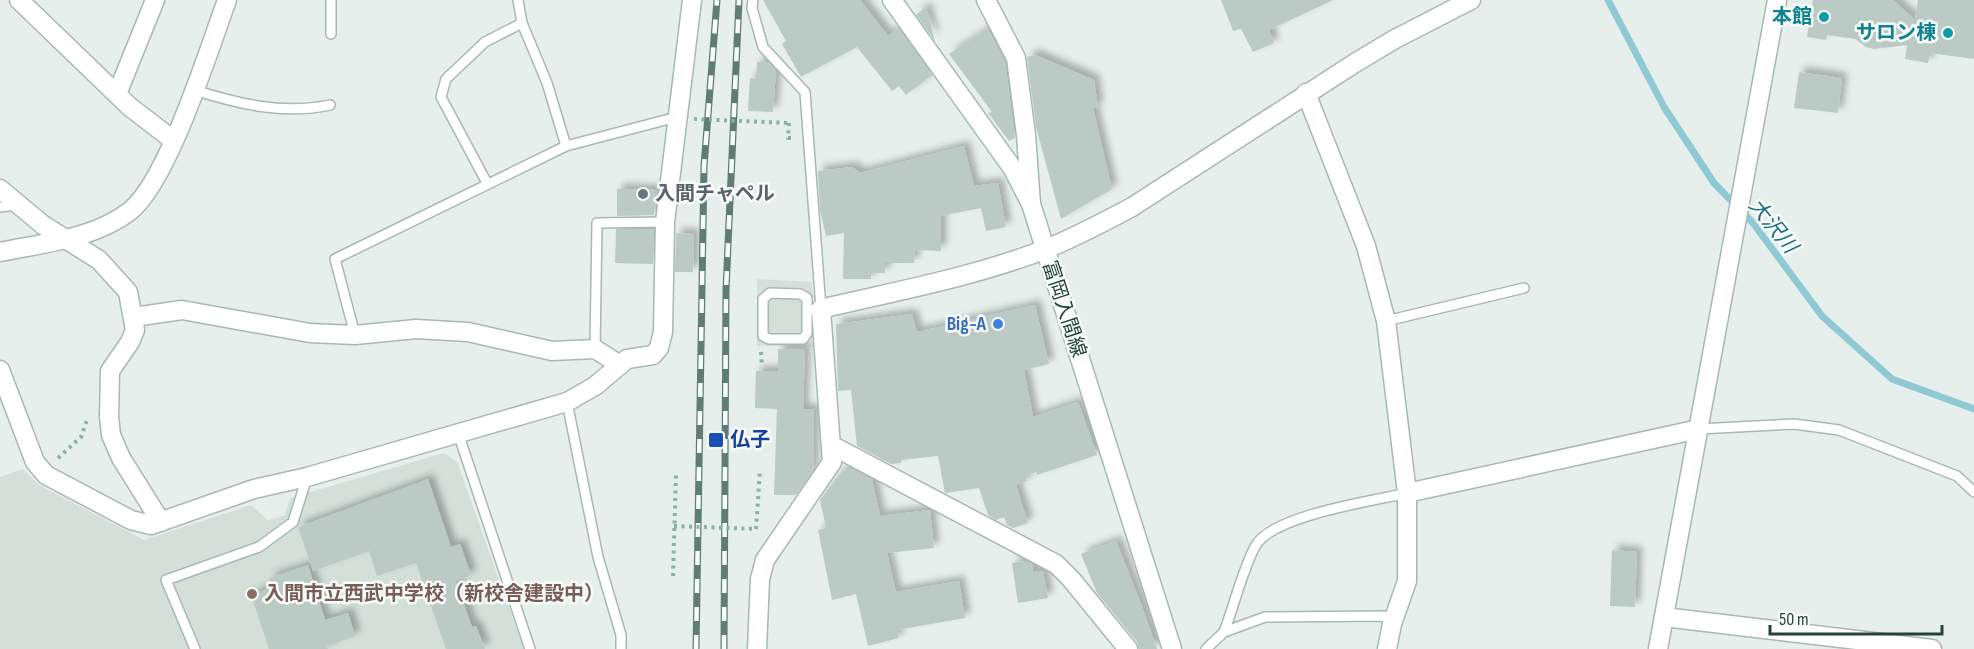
<svg xmlns="http://www.w3.org/2000/svg" width="1974" height="649" font-family="'Sofia Sans Condensed','Noto Sans JP',sans-serif">
	<style>
		.built { fill: #d4dfda }
		.lines { fill: none; stroke-linecap: round; stroke-linejoin: round }
		.stream { stroke: #8ec9d4; stroke-width: 7 }
		.building { fill: #bbcac4; filter: url(#shadow) }
		.service-casing { stroke: #a8b8b2; stroke-width: 12 }
		.minor-casing { stroke: #a8b8b2; stroke-width: 21 }
		.tertiary-casing { stroke: #a8b8b2; stroke-width: 21 }
		.secondary-casing { stroke: #a4bbb3; stroke-width: 21 }
		.path { stroke: #86b3a5; stroke-width: 4; stroke-dasharray: 3 4.5; stroke-linecap: butt }
		.service { stroke: #fff; stroke-width: 9 }
		.minor { stroke: #fff; stroke-width: 18 }
		.tertiary { stroke: #fff; stroke-width: 18 }
		.secondary { stroke: #fff; stroke-width: 18 }
		.rail-casing { stroke: #5f7d75; stroke-width: 7 }
		.rail { stroke: #f7fbf9; stroke-width: 4.5; stroke-dasharray: 14; stroke-linecap: butt }
		.path-bridge { stroke: #86b3a5; stroke-width: 4; stroke-dasharray: 3 4.5; stroke-linecap: butt }
		.culture-dot { fill: #0f9aa8; stroke: #f7fbf9; stroke-width: 2 }
		.worship-dot { fill: #6b7280; stroke: #f7fbf9; stroke-width: 2 }
		.shop-dot { fill: #3f7fe0; stroke: #f7fbf9; stroke-width: 2 }
		.transit-dot { fill: #1a4fb4; stroke: #f7fbf9; stroke-width: 2 }
		.education-dot { fill: #8d6e63; stroke: #f7fbf9; stroke-width: 2 }
		.labels { text-anchor: middle; dominant-baseline: central; stroke-width: 5; stroke-linejoin: round; paint-order: stroke }
		.culture-label { font-size: 20px; font-weight: bold; fill: #0d838f; stroke: #f7fbf9; text-anchor: end }
		.worship-label { font-size: 20px; font-weight: bold; fill: #5b616d; stroke: #f7fbf9; text-anchor: start }
		.street-label { font-size: 20px; fill: #24423a; stroke: #f7fbf9 }
		.shop-label { font-size: 20px; font-weight: bold; fill: #366cbe; stroke: #f7fbf9; text-anchor: end }
		.transit-label { font-size: 20px; font-weight: bold; fill: #164399; stroke: #f7fbf9; text-anchor: start }
		.education-label { font-size: 20px; font-weight: bold; fill: #785e54; stroke: #f7fbf9; text-anchor: start }
		.water-label { font-size: 21px; font-style: italic; fill: #1c6f80; stroke: #f7fbf9 }
	</style>
	<defs>
		<filter id="shadow"><feDropShadow dx="5.5" dy="-5.5" stdDeviation="3" flood-color="#0004"/></filter>
	</defs>
	<rect width="100%" height="100%" fill="#e6efeb"/>
	<!-- built -->
	<path class="built" d="M757 279 812 282 815 347 757 346Z
		M444 453 457 462 524 649H0V477L23 469 39 485 144 540 251 505 268 520 285 515 290 498Z"/>
	<g class="lines">
		<!-- stream -->
		<path class="stream" d="M1608 0 1664 107 1714 183 1753 223 1822 316 1892 379 1974 409"/>
	</g>
	<!-- building -->
	<path class="building" d="M763 0H860L888 36 899 28 932 75 906 95 899 86 892 91 857 47 801 77 782 44 786 41Z
		M1221 0H1333L1269 30 1274 43 1253 52 1241 29 1233 31Z
		M1813 0H1893L1915 20 1918 0H1974V59L1930 53 1928 63 1905 59 1907 45 1874 49 1866 47 1855 39 1827 35 1826 40 1807 37Z
		M926 7 935 41 916 15Z
		M988 29 1005 61 1015 138 1009 141 988 113 992 112 949 54Z
		M1035 55 1094 80 1098 107 1093 108 1112 189 1061 219 1036 127 1027 57Z
		M757 62H768L776 70 773 112 748 111 750 78 756 79Z
		M1799 72 1842 78 1838 113 1794 108Z
		M964 146 974 186 998 183 1006 227 986 231 981 208 941 216V251L915 250 914 263H885V273H871V279H843L844 233 826 236 820 210 818 171 852 167 860 173Z
		M617 189 657 190 654 215 617 216Z
		M616 229H654L653 264 615 263Z
		M676 233 694 234 693 272H675Z
		M1035 305 1049 364 1024 370 1033 417 1078 402 1097 455 1037 475 1036 472 1026 475 1027 481 1016 485 1028 523 1013 528 1007 525 1004 517 996 520 988 515 979 488 945 493 938 456 901 460V463L891 464 857 446 851 390 838 391 836 324 912 314 917 332Z
		M778 349 805 350 803 409H814L813 470 796 495H774L777 409 755 408 756 371H778Z
		M853 469 872 479 880 516 930 510 934 548 887 553 896 592 959 581 965 618 897 630 899 638 868 646 856 594 832 600 818 530 826 528 820 500 842 471Z
		M428 479 451 547 460 544 471 575 456 581 472 627 476 626 485 649H446L416 563 377 576 369 551 313 571 298 527Z
		M1116 541 1141 604 1157 649H1139L1137 642 1097 593 1081 554Z
		M1612 550 1637 552 1635 607 1610 606Z
		M1026 561 1032 564 1033 572 1043 571 1048 598 1018 603 1012 563Z
		M308 565 325 620 348 613 355 636 327 646 328 649H269L251 595 273 587 269 578Z"/>
	<g class="lines">
		<!-- service casing -->
		<g class="service-casing">
			<path id="service" d="M518 0 522 23 547 83 566 146
				M753 0 752 8 763 47 805 92 821 309 808 310
				M331 34V0
				M194 90C239 104 283 115 330 105
				M487 183 441 97 446 79 485 42 522 23
				M0 207 17 205
				M770 293 800 294 807 298V333L803 339H769L763 336V299Z
				M1386 321 1524 288
				M355 335 335 259 566 146 677 117
				M595 349 597 223 665 222
				M567 402 598 557 621 635V649
				M1699 429 1794 424 1839 430 1957 476 1974 492
				M458 433 530 649
				M1224 632C1233 609 1244 565 1256 545 1274 515 1373 501 1407 493
				M195 649 166 580 259 547 293 522 307 477
				M1206 649 1224 632 1265 617 1384 616 1392 624"/>
		</g>
		<!-- minor casing -->
		<g class="minor-casing">
			<path id="minor" d="M19 0 130 107 173 140
				M986 0 1016 58 1026 135 1031 204
				M1306 93 1366 246 1386 321 1407 493V581L1392 624 1387 649
				M117 94 155 0
				M0 189 43 225 99 260 128 292 135 330 130 342 110 371 109 417 111 435 121 458 161 522
				M134 317 182 310 310 333 355 335 416 329 468 332 552 351 595 349 620 365
				M0 370 35 462 46 475 131 520 151 525 254 489 307 477 567 402 595 386 627 359 653 355 659 348 663 332 665 222 692 0
				M831 445 1056 564 1071 579 1128 649
				M1407 493 1699 429
				M1664 617 1932 649
				M757 649 760 579 765 560 832 462 821 309"/>
		</g>
		<!-- tertiary casing -->
		<g class="tertiary-casing">
			<path id="tertiary" d="M0 252C43 243 94 239 130 211 168 181 209 49 227 0
				M821 309C896 291 974 277 1046 249 1076 237 1104 222 1132 207L1355 63 1395 39 1471 0
				M1658 649 1777 0"/>
		</g>
		<!-- secondary casing -->
		<g class="secondary-casing">
			<path id="secondary" d="M892 0 1013 169 1031 204 1172 649"/>
		</g>
		<!-- path -->
		<path class="path" d="M789 123 788 138H795
			M761 352 762 366
			M58 458 81 437 88 417
			M756 529 760 470
			M673 576 676 474"/>
		<!-- service -->
		<use href="#service" class="service"/>
		<!-- minor -->
		<use href="#minor" class="minor"/>
		<!-- tertiary -->
		<use href="#tertiary" class="tertiary"/>
		<!-- secondary -->
		<use href="#secondary" class="secondary"/>
		<!-- rail casing -->
		<g class="rail-casing">
			<path id="rail" d="M696 649 704 166 717 0
				M724 649 726 290 739 0"/>
		</g>
		<!-- rail -->
		<use href="#rail" class="rail"/>
		<!-- path-bridge -->
		<path class="path-bridge" d="M694 119 789 123
			M674 526 756 529"/>
	</g>
	<!-- markers -->
	<g class="culture-dot">
		<circle cx="1824" cy="17" r="6"/>
		<circle cx="1948" cy="33" r="6"/>
	</g>
	<circle class="worship-dot" cx="643" cy="194" r="6"/>
	<circle class="shop-dot" cx="998" cy="324" r="6"/>
	<rect class="transit-dot" x="708" y="432" width="16" height="16" rx="3"/>
	<circle class="education-dot" cx="252" cy="594" r="6"/>
	<g class="labels">
		<!-- culture labels -->
		<g class="culture-label">
			<text x="1812" y="17">本館</text>
			<text x="1936" y="33">サロン棟</text>
		</g>
		<!-- worship labels -->
		<g class="worship-label">
			<text x="655" y="194">入間チャペル</text>
		</g>
		<!-- street labels -->
		<g class="street-label">
			<text transform="translate(1064 309) rotate(72)">富岡入間線</text>
		</g>
		<!-- shop labels -->
		<g class="shop-label">
			<text x="986" y="324">Big-A</text>
		</g>
		<!-- transit labels -->
		<g class="transit-label">
			<text x="730" y="440">仏子</text>
		</g>
		<!-- education labels -->
		<g class="education-label">
			<text x="264" y="594">入間市立西武中学校（新校舎建設中）</text>
		</g>
		<!-- water labels -->
		<g class="water-label">
			<text transform="translate(1773 226) rotate(51)">大沢川</text>
		</g>
	</g>
	<!-- scale -->
	<path d="M1770 625v9h172v-9" fill="none" stroke="#24423a" stroke-width="3"/>
	<text x="1779" y="625" font-size="18" fill="#24423a" stroke="#f7fbf9" stroke-width="4.5" paint-order="stroke">50 m</text>
</svg>
